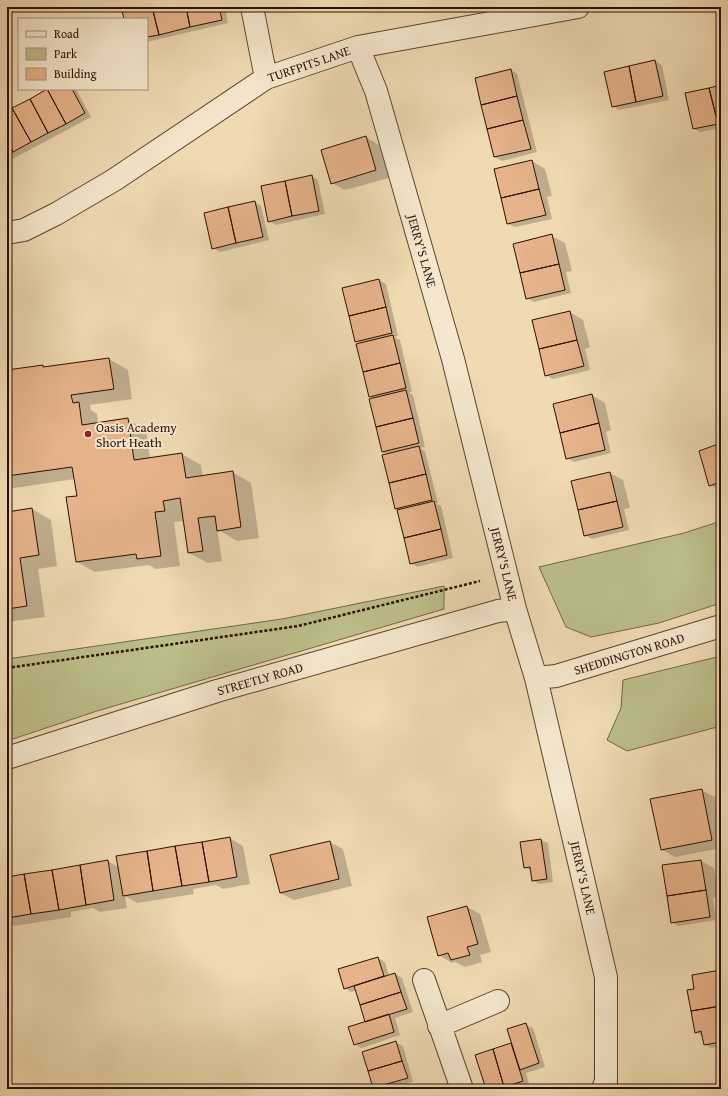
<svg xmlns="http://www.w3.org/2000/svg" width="728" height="1096" font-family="'Gentium Book Plus',serif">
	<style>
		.green { fill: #bcbe8a; stroke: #756646 }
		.shadow { fill: #0003 }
		.building { fill: #e6b38a; stroke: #2e0e03 }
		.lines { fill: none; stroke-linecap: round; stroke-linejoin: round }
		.minor-casing { stroke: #5e412f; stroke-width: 24 }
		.path { stroke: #2e0e03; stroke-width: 2.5; stroke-dasharray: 3 2; stroke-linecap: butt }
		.minor { stroke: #f5e7cd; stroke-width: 22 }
		.poi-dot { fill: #8f2418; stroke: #f5e7cd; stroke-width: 1.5 }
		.labels { text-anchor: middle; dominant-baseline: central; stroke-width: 4; stroke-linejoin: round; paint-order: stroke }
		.street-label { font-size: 13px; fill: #2e0e03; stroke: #f5e7cd }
		.poi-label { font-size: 13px; fill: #2e0e03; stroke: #f5e7cd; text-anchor: start }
	</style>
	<rect width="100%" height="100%" fill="#efdab2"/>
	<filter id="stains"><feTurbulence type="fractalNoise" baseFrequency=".005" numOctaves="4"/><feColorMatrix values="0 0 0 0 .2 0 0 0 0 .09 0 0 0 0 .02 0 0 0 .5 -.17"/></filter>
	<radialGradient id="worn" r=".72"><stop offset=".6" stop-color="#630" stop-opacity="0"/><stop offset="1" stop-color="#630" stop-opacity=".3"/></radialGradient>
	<!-- green -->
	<path class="green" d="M721 521V603L659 623 591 637 566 627 539 567 684 533Z
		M444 586V609L97 711 7 741V659L282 619Z
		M721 656V726L627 751 607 740 621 708 623 680Z"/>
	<!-- shadow -->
	<path class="shadow" d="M144 7H225L228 23 147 42V19H125Z
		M655 61 662 65 669 100 619 110 613 106Z
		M511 70 517 74 537 152 502 161 495 157 476 79Z
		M721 86V128L700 132 694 128Z
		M50 89H76L91 117 7 162V113Z
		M366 137 379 145 389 178 345 190 332 183Z
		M532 161 545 169 552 196 547 197 552 219 515 227 508 224Z
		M311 176 318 180 325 214 276 225 269 221Z
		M255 202 261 206 269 240 220 252 213 248Z
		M552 236 565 243 572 271 566 272 571 293 534 302 527 298Z
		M379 280 386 284 398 336 394 337 400 340 412 392 409 393 413 395 425 447 420 448 425 451 438 503 436 504 441 506 453 558 417 567 411 563 400 511 395 508 388 455 383 452 374 399 370 397 357 345 361 344 356 341Z
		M570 312 583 320 590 347 585 349 590 370 553 379 546 375Z
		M109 359 128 370 132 399 90 405 91 410 97 414 98 423 127 419 146 430 150 458 182 454 201 465 203 477 232 472 251 483 259 538 237 541 217 529 222 561 208 563 189 553 184 521 174 522 180 566 156 569 149 565 95 572 77 562 78 497 75 479 7 489V371L43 366 46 368Z
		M592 395 605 403 611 430 606 432 611 453 574 462 567 458Z
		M721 445V488L717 489 710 485Z
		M610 473 623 480 630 508 624 509 629 530 592 539 585 535Z
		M32 509 51 520 57 566 38 569 45 617 7 622V513Z
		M701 790 715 797 721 828V848L675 857 662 850Z
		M230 838 243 846 250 884 223 889 216 885 193 889 194 894 137 903 125 896 127 908 100 912 93 908 71 912V917L14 926 7 922V878L108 861 120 868Z
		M541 840 548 843 553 882 539 884 533 880 531 871 525 867Z
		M330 842 343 849 352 886 294 900 280 893Z
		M701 861 714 868 719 898H713L716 920 678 926 672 922Z
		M467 907 480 914 491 952 480 955 482 962 465 967 455 962 452 963 439 955Z
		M378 958 385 962 389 976 395 974 402 978 413 1012 395 1018 400 1035 361 1048 355 1044 366 1023 357 990 351 992 345 988Z
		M721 971V1046L711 1048 704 1044 702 1036 696 1032 695 990Z
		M526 1025 533 1028 545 1067 526 1073 529 1084 515 1089H487L476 1056 512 1044Z
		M396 1043 403 1046 413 1082 389 1089H376L374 1088Z"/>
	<!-- building -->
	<path class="building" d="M139 7H152L159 35 147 37V19H124L122 11Z
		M152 7H186L190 27 159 35Z
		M186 7H219L222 20 190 27Z
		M655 60 663 96 636 102 629 66Z
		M629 66 636 102 612 107 604 72Z
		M511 69 517 96 481 105 475 78Z
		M721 85V123L718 124 709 88Z
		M709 88 718 124 693 129 685 93Z
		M47 89H72L85 113 66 124Z
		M47 89 66 124 48 133 30 99Z
		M517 96 523 120 487 129 481 105Z
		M30 99 48 133 31 142 12 108Z
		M12 108 31 142 13 152 7 140V111Z
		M523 120 531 149 494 157 487 129Z
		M366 136 376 170 331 184 321 150Z
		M7 140 13 152 7 155Z
		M532 160 539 189 501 198 494 169Z
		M312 175 319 211 292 216 285 181Z
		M285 181 292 216 268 222 261 186Z
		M539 189 546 215 507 224 501 198Z
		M255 201 263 237 236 243 228 207Z
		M228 207 236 243 212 249 204 213Z
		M552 234 559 264 520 273 513 244Z
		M559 264 565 290 526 299 520 273Z
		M379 279 386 307 349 316 342 288Z
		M386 307 392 333 355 342 349 316Z
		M570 311 577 340 539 349 532 320Z
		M393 335 400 363 363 372 356 344Z
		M577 340 584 366 545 376 539 349Z
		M109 358 114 389 71 395 73 403 79 402 82 425 128 418 134 460 182 453 186 478 233 471 241 527 217 531 215 516 198 518 203 551 188 553 180 498 163 501 165 511 155 512 161 556 137 559 136 554 76 562 66 497 77 496 72 467 7 476V370L43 365V367Z
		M400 363 406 388 369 397 363 372Z
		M406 390 413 418 376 427 369 399Z
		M592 394 599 423 560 433 553 404Z
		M413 418 419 443 382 452 376 427Z
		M599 423 605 450 566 459 560 433Z
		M721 443V482L709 486 699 451Z
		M419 446 426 474 389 483 382 455Z
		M610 472 617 501 578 510 571 481Z
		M426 474 432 500 395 509 389 483Z
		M434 501 441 529 404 538 397 510Z
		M617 501 623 527 584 536 578 510Z
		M32 508 39 555 20 558 27 606 7 609V512Z
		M441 529 447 555 410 564 404 538Z
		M702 789 712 840 661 850 650 799Z
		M230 837 237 877 209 882 202 842Z
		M541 839 547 879 532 881 530 867 524 868 520 842Z
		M330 841 339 879 280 893 270 855Z
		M202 842 209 882 182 886 175 846Z
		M175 846 182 886 153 891 147 851Z
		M147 851 153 891 123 896 116 856Z
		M108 860 114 900 86 905 80 865Z
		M701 860 706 890 667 896 662 865Z
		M80 865 86 905 59 910 52 870Z
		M52 870 59 910 31 914 24 874Z
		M24 874 31 914 7 918V877Z
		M706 890 710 917 671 923 667 896Z
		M467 906 478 944 467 947 470 955 451 960 448 953 438 956 427 917Z
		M378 957 384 976 344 989 338 969Z
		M721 970V987H719L721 1006 691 1011 687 990 694 989 692 975Z
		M395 973 401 992 360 1005 354 986Z
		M401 992 407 1009 365 1022 360 1005Z
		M721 1006V1042L704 1045 701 1031 695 1033 691 1011Z
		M389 1014 394 1032 354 1045 348 1027Z
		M526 1023 539 1063 520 1070 507 1029Z
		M396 1041 402 1061 368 1071 362 1052Z
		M511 1043 523 1081 504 1087 493 1049Z
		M493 1049 504 1087 498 1089H486L475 1055Z
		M402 1061 408 1078 373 1088 368 1071Z"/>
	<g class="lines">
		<!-- minor casing -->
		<g class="minor-casing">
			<path id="minor" d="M252 7 266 78
				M358 47 376 91 453 359 515 609 536 678 606 977V1081L603 1089
				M7 233 24 230 56 214 114 180 266 78 358 47 578 7
				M536 678 556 676 721 626
				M7 758 217 691 498 611 515 609
				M424 980 462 1089
				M439 1026 498 1001"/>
		</g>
		<!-- path -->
		<path class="path" d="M7 668 298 626 480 581"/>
		<!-- minor -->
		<use href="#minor" class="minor"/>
	</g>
	<!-- markers -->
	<circle class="poi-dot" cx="88" cy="434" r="4"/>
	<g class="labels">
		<!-- street labels -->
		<g class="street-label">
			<text transform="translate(309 64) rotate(-19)">TURFPITS LANE</text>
			<text transform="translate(422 251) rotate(74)">JERRY'S LANE</text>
			<text transform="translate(504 564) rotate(76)">JERRY'S LANE</text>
			<text transform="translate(629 654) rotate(-17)">SHEDDINGTON ROAD</text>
			<text transform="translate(260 679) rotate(-16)">STREETLY ROAD</text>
			<text transform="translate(583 878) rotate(77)">JERRY'S LANE</text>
		</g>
		<!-- poi labels -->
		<g class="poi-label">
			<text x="96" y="427">Oasis Academy<tspan x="96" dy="15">Short Heath</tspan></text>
		</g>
	</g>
	<!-- margin -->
	<rect width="728" height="1096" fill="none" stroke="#efdab2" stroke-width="24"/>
	<rect x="8" y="8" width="712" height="1080" fill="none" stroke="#2e0e03" stroke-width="2"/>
	<rect x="12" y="12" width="704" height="1072" fill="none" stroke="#2e0e03"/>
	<!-- legend -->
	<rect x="18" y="18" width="130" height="72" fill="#f5e7cd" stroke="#a5907c"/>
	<rect x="26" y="31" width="20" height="6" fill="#f5e7cd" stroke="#a5907c"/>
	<text x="54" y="38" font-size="12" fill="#2e0e03">Road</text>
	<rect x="26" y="48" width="20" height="12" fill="#bcbe8a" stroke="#a5907c"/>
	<text x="54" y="58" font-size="12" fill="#2e0e03">Park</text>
	<rect x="26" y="68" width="20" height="12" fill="#e6b38a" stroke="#a5907c"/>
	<text x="54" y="78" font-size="12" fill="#2e0e03">Building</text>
	<rect width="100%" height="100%" filter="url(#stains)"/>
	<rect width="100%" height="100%" fill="url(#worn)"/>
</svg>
